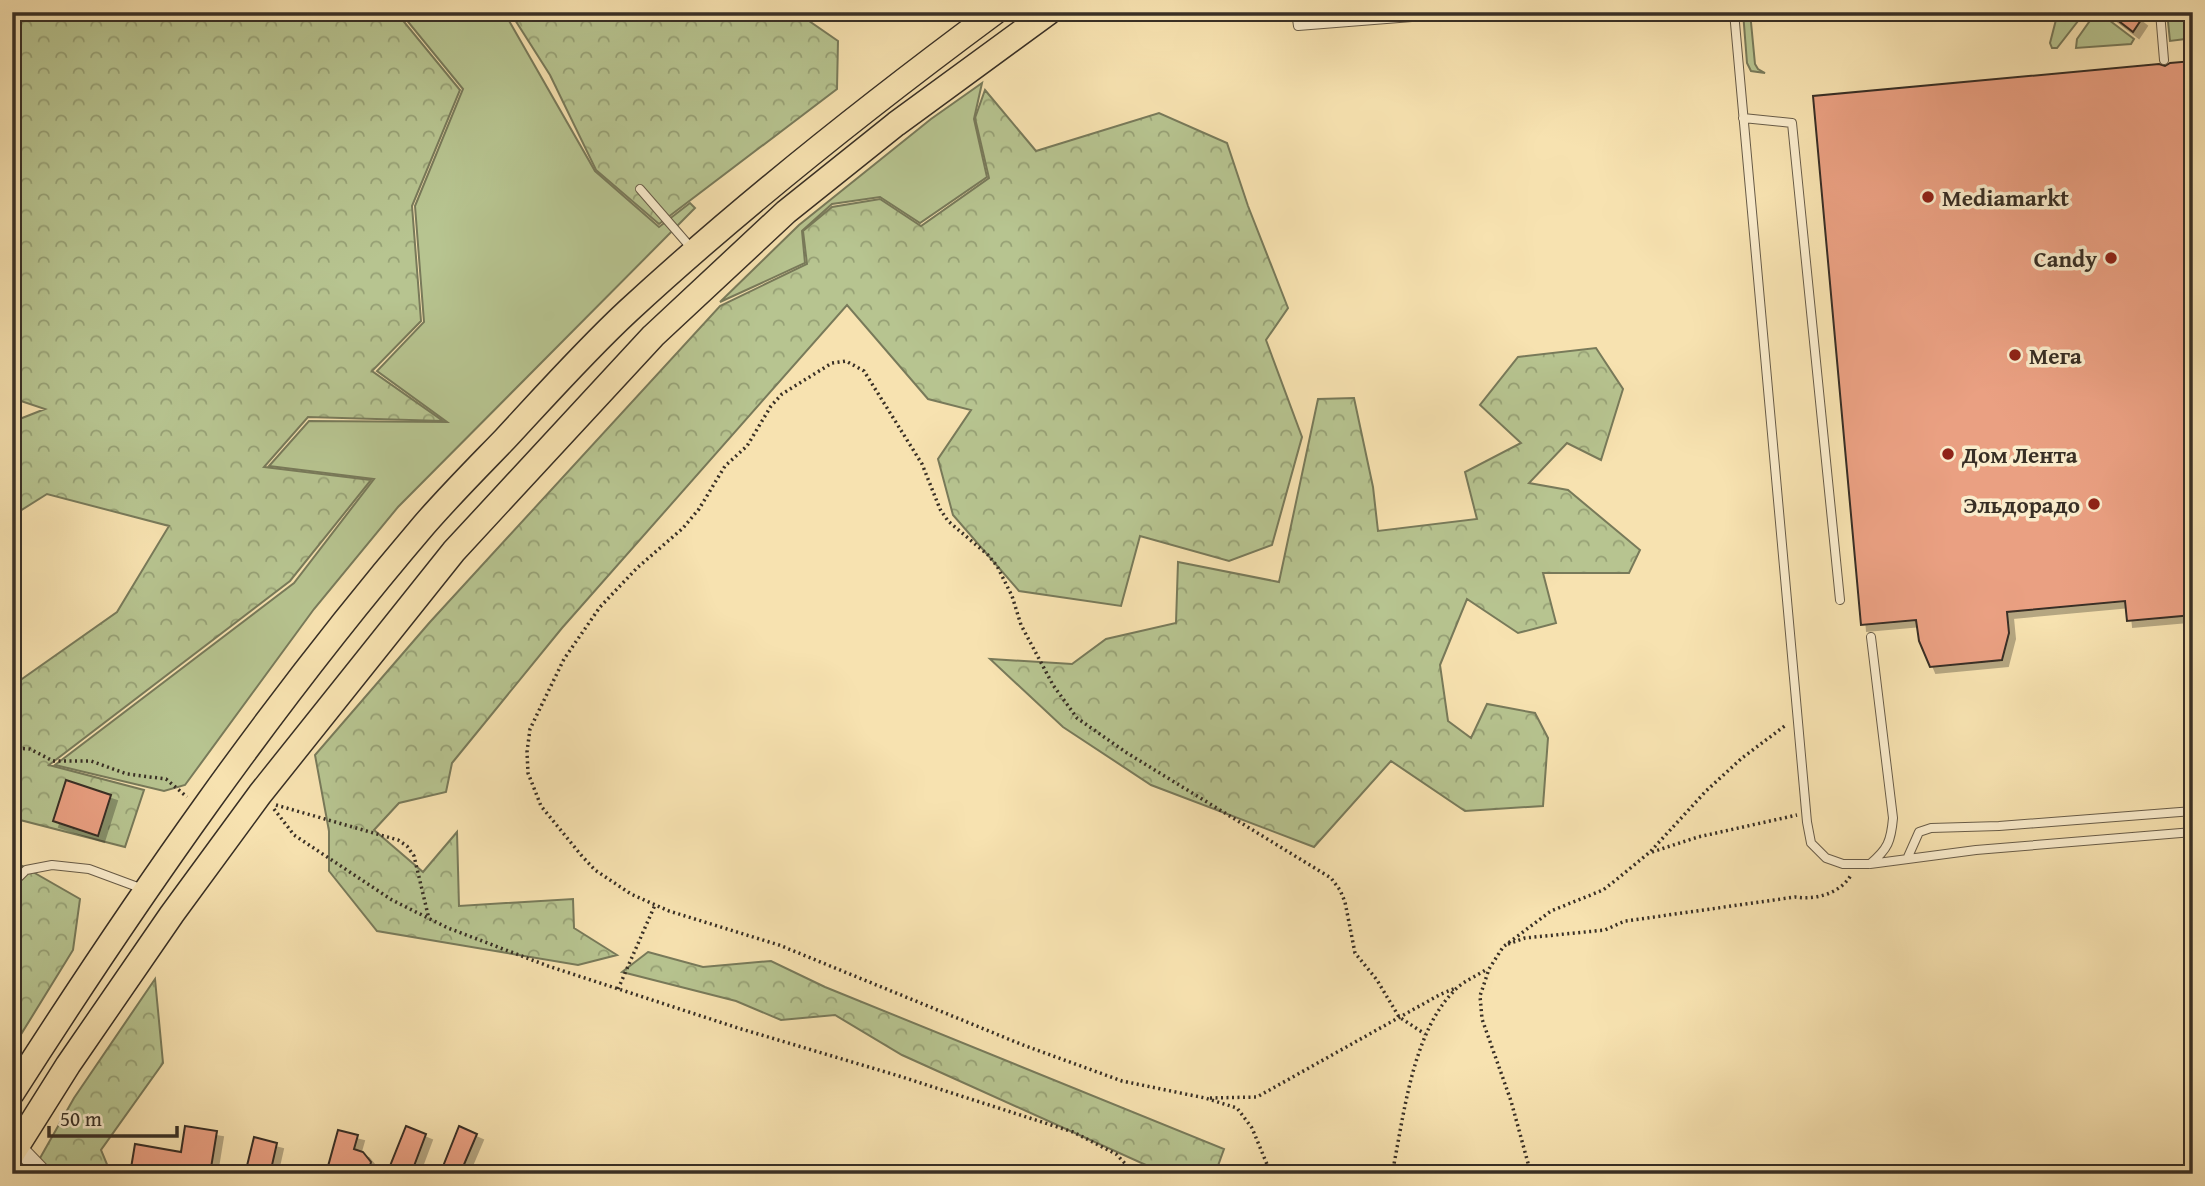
<svg xmlns="http://www.w3.org/2000/svg" width="2205" height="1186" font-family="'Gentium Book Plus',serif">
	<style>
		.grass { fill: #b7c490; stroke: #787a5a; stroke-width: 2 }
		.forest { fill: url(#forest-crowns); stroke: #787a5a; stroke-width: 2 }
		.building { fill: #eaa082; stroke: #382f25; stroke-width: 2; filter: url(#shadow) }
		.lines { fill: none; stroke-linecap: round; stroke-linejoin: round }
		.lane-casing { stroke: #685c48; stroke-width: 10 }
		.street-casing { stroke: #685c48; stroke-width: 18 }
		.primary-casing { stroke: #382f25; stroke-width: 27 }
		.path { stroke: #382f25; stroke-width: 3.5; stroke-dasharray: 2 3.5; stroke-linecap: butt }
		.lane { stroke: #faeccc; stroke-width: 8 }
		.street { stroke: #faeccc; stroke-width: 16 }
		.primary { stroke: #f7e2b0; stroke-width: 24 }
		.poi-dot { fill: #8f2418; stroke: #faeccc; stroke-width: 2.5 }
		.labels { text-anchor: middle; dominant-baseline: central; stroke-width: 7; stroke-linejoin: round; paint-order: stroke }
		.poi-label { font-size: 23px; font-weight: bold; fill: #382f25; stroke: #faeccc; text-anchor: start }
	</style>
	<defs>
		<pattern id="forest-crowns" width="20" height="18" patternUnits="userSpaceOnUse" patternTransform="scale(1.75)"><rect width="20" height="18" fill="#b7c490"/><path d="M2 6a3 3 0 1 1 6 0M12 15a3 3 0 1 1 6 0" fill="none" stroke="#96a075"/></pattern>
		<filter id="shadow"><feDropShadow dx="6" dy="6" stdDeviation="0" flood-color="#0004"/></filter>
	</defs>
	<rect width="100%" height="100%" fill="#f7e2b0"/>
	<filter id="stains"><feTurbulence type="fractalNoise" baseFrequency=".00286" numOctaves="4"/><feColorMatrix values="0 0 0 0 .2 0 0 0 0 .09 0 0 0 0 .02 0 0 0 .5 -.17"/></filter>
	<radialGradient id="worn" r=".72"><stop offset=".6" stop-color="#630" stop-opacity="0"/><stop offset="1" stop-color="#630" stop-opacity=".3"/></radialGradient>
	<!-- grass -->
	<path class="grass" d="M400 12H504L595 171 659 227 690 203 695 208 398 507 314 609 185 785 164 791 55 765 294 583 374 479 269 466 309 421 447 422 377 371 424 322 415 206 463 89Z
		M1743 12H1750L1755 64 1758 69 1765 73 1751 71 1747 63Z
		M2058 12H2085L2057 48H2052L2050 43Z
		M2167 12H2193V38L2170 41Z
		M2101 14 2134 39 2131 44 2076 48 2077 39 2094 15Z
		M982 83 974 119 987 177 920 223 880 197 832 204 802 231 805 263 720 302 799 225 931 119Z"/>
	<!-- forest -->
	<path class="forest" d="M12 12H396L460 90 412 206 421 321 372 371 443 421 308 417 264 467 371 480 290 581 49 765 144 790 125 847 20 820 12 842V686L117 612 169 526 47 494 12 516V422L45 409 12 398Z
		M510 12H796L838 41 837 89 659 224 596 170 550 75Z
		M985 90 1036 151 1159 113 1227 143 1248 206 1288 308 1266 340 1302 437 1272 545 1229 561 1140 536 1121 606 1019 591 953 515 938 459 971 410 928 399 847 305 562 628 452 763 446 792 399 803 374 830 423 872 457 832 459 906 573 899 574 928 617 955 578 965 377 931 329 871V831L315 755 430 622 720 306 807 264 803 231 832 207 880 199 921 226 989 178 975 118Z
		M1596 348 1623 389 1601 460 1567 443 1529 483 1568 490 1640 550 1629 573H1543L1556 623 1518 633 1467 599 1440 665 1448 721 1471 738 1487 704 1535 713 1548 738 1543 806 1465 811 1391 761 1314 847 1151 785 1063 727 990 659 1072 664 1106 639 1176 623 1178 562 1279 582 1318 399 1354 398 1373 487 1378 531 1477 519 1465 472 1521 443 1480 405 1518 357Z
		M12 860 80 899 73 950 12 1049Z
		M648 952 703 967 771 961 825 987 1224 1149 1215 1174H1149L1146 1165 902 1055 835 1015 781 1020 736 1001 622 972Z
		M155 979 163 1063 101 1150 111 1174H31L74 1098Z"/>
	<!-- building -->
	<path class="building" d="M2107 12H2131L2141 20 2133 32Z
		M2193 61V615L2127 621 2125 601 2007 612 2009 633 2002 660 1930 667 1919 641 1916 620 1861 625 1813 96 2159 64 2165 66 2170 63Z
		M66 780 111 795 98 836 53 821Z
		M185 1126 217 1131 210 1174H183L154 1169 153 1174H130L135 1144 181 1152Z
		M406 1126 426 1134 411 1174 390 1166Z
		M459 1126 477 1134 460 1174H440Z
		M338 1130 358 1135 354 1149 363 1152 371 1162 368 1174H338L327 1170Z
		M254 1137 277 1143 270 1174H245Z"/>
	<g class="lines">
		<!-- lane casing -->
		<g class="lane-casing">
			<path id="lane" d="M1296 12 1298 26 1475 12
				M1734 12 1807 822 1811 843 1826 858 1843 864H1870L1976 850 2193 832
				M2160 12 2164 60
				M1743 118 1792 123 1840 600
				M640 189 693 250
				M1907 859 1919 832 1931 828 1999 826 2193 811
				M1870 864C1888 849 1891 841 1893 818L1871 637
				M12 884 26 870 52 865 89 869 143 889"/>
		</g>
		<!-- street casing -->
		<g class="street-casing">
			<path id="street" d="M17 1146 44 1174"/>
		</g>
		<!-- primary casing -->
		<g class="primary-casing">
			<path id="primary" d="M12 1093C138 896 272 703 424 525 450 495 478 467 505 439 545 396 585 351 628 311 744 204 868 106 995 12
				M12 1154 68 1065 172 914 260 794 454 551 653 336 786 212 896 124 1049 12"/>
		</g>
		<!-- path -->
		<path class="path" d="M12 748 30 749 53 761H91L127 774 166 779 187 797
			M276 805 398 840 407 846 414 856 429 919
			M274 809 294 835 392 900 448 928 548 966 738 1028 899 1076 1073 1132 1116 1154 1135 1174
			M1652 852 1698 837 1797 815
			M1508 944 1525 938 1605 930 1625 921 1640 919 1795 897C1815 900 1840 894 1851 875
			M618 989 655 905
			M1210 1098 1257 1097 1441 994 1456 988
			M1271 1174 1252 1128 1237 1108 1205 1098 1122 1081 1023 1045 779 945 669 911 631 894 595 870 581 855 541 806 528 773 527 752 530 729 564 659 600 607 637 568 683 528 699 509 725 466 747 446 771 406 782 394 832 363 846 361 864 371 922 464 940 509 948 521 988 555 997 566 1012 596 1021 625 1053 685 1077 718 1127 753 1331 878 1340 890 1345 902 1355 953 1377 980 1399 1017 1425 1034
			M1392 1174C1404 1116 1412 1032 1455 990 1463 981 1477 976 1487 969
			M1531 1174 1511 1101 1482 1019 1480 996 1489 969 1503 947 1551 911 1603 890 1616 880 1650 852 1706 791 1742 758 1786 725"/>
		<!-- lane -->
		<use href="#lane" class="lane"/>
		<!-- street -->
		<use href="#street" class="street"/>
		<!-- primary -->
		<use href="#primary" class="primary"/>
	</g>
	<!-- markers -->
	<g class="poi-dot">
		<circle cx="1928" cy="197" r="7"/>
		<circle cx="2111" cy="258" r="7"/>
		<circle cx="2015" cy="355" r="7"/>
		<circle cx="1948" cy="454" r="7"/>
		<circle cx="2094" cy="504" r="7"/>
	</g>
	<g class="labels">
		<!-- poi labels -->
		<g class="poi-label">
			<text x="1942" y="197">Mediamarkt</text>
			<text x="2097" y="258" text-anchor="end">Candy</text>
			<text x="2029" y="355">Мега</text>
			<text x="1962" y="454">Дом Лента</text>
			<text x="2080" y="504" text-anchor="end">Эльдорадо</text>
		</g>
	</g>
	<!-- margin -->
	<rect width="2205" height="1186" fill="none" stroke="#f7e2b0" stroke-width="42"/>
	<rect x="14" y="14" width="2177" height="1158" fill="none" stroke="#382f25" stroke-width="3.5"/>
	<rect x="21" y="21" width="2163" height="1144" fill="none" stroke="#382f25" stroke-width="2"/>
	<!-- scale -->
	<path d="M49 1126v10h128v-10" fill="none" stroke="#382f25" stroke-width="3.5"/>
	<text x="60" y="1126" font-size="21" fill="#382f25" stroke="#faeccc" stroke-width="5" paint-order="stroke">50 m</text>
	<rect width="100%" height="100%" filter="url(#stains)"/>
	<rect width="100%" height="100%" fill="url(#worn)"/>
</svg>
